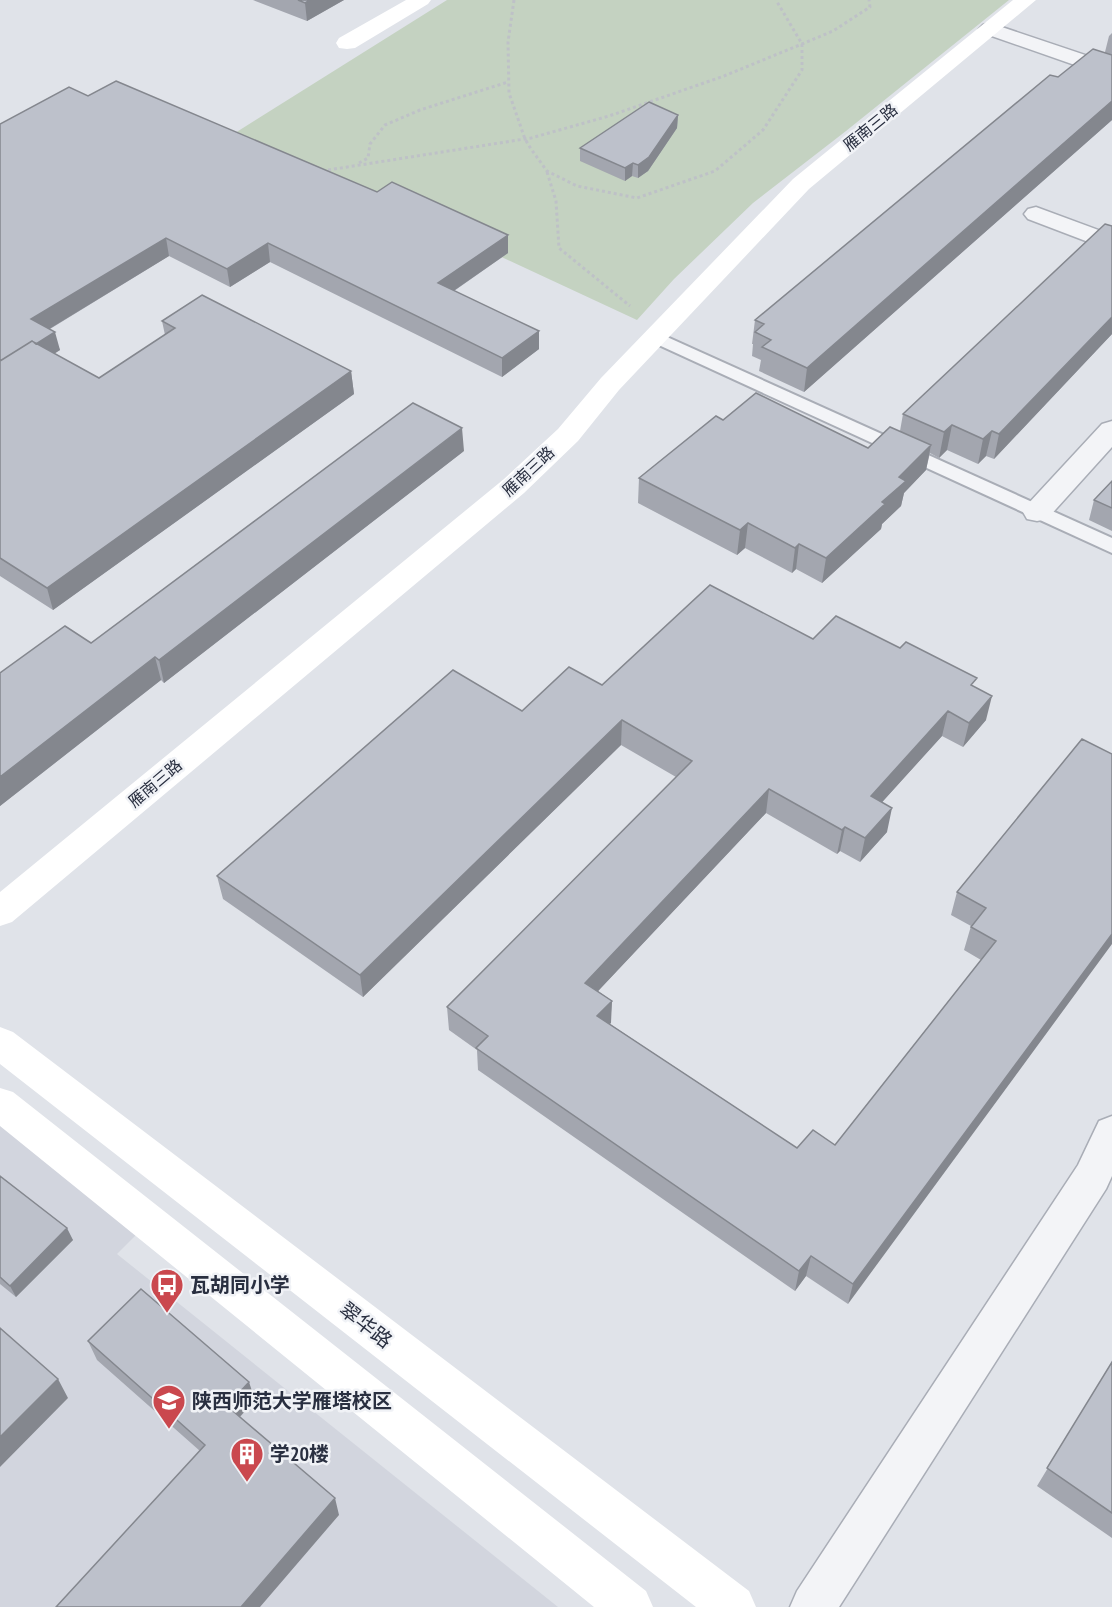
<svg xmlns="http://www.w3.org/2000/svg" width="1112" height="1607" font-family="'PT Sans Narrow','Noto Sans SC',sans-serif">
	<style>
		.built { fill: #d2d5de }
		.green { fill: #c4d2c1 }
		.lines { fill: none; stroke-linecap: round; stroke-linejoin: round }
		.lane-casing { stroke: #a9adb6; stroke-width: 4 }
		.street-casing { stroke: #a9adb6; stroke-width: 3 }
		.path { stroke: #bec1c7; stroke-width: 3; stroke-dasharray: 3 3; stroke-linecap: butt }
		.lane { fill: #f3f4f7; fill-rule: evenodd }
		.street { fill: #f3f4f7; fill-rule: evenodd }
		.secondary { fill: #fff; fill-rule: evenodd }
		.wall { fill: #a3a6af }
		.shaded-wall { fill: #84878e }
		.building { fill: #bdc1cb; stroke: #84878e; stroke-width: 1.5 }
		.labels { text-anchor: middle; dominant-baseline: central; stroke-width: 5; stroke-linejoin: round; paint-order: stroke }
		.street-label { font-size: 16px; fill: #292f40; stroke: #f0f2f6 }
		.near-poi-label { font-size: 20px; font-weight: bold; fill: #292f40; stroke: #f0f2f6; text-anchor: start }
		.near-street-label { font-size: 20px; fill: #292f40; stroke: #f0f2f6 }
	</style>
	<rect width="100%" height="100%" fill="#e0e3e9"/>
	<!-- built -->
	<path class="built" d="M0 1103 152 1219 117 1254 558 1607H0Z"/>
	<!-- green -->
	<path class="green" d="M447 0H1009L846 131 753 203 674 279 637 320 235 133Z"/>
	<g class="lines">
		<!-- lane casing -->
		<g class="lane-casing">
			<path id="lane" d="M656 332 1112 538V553L650 341 647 337 650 333Z"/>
		</g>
		<!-- street casing -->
		<g class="street-casing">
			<path id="street" d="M990 23 1112 64V78L983 33 979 29 983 25Z
				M1036 207 1112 235V251L1028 219 1024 214 1028 209Z
				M1112 421V447L1047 519 1037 521 1027 519 1023 512 1027 505 1102 424Z
				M1112 1116V1176L1106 1189 839 1607H790L797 1591 1078 1165 1099 1121Z"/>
		</g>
		<!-- path -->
		<path class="path" d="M514 0 508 42 509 93 525 139 531 149 547 171 577 186 637 198 715 171 763 130 802 70V44L776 0
			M359 163 368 158 370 144 385 125 420 110 508 82
			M328 170 531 138 609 116 724 76 802 44 833 31 870 7 869 0
			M547 172 556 201 559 248 630 306"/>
		<!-- lane -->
		<use href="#lane" class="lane"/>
		<!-- street -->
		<use href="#street" class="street"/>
		<!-- secondary -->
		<path class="secondary" d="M406 0H431L428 4 355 48 347 49 339 48 336 43 339 38Z
			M1013 0H1036L809 189 619 390 578 441 524 493 12 922 0 926V892L504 479 558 429 601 378 793 179Z
			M0 1027 13 1032 749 1591 756 1607H696L0 1064Z
			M0 1088 13 1092 646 1591 653 1607H594L0 1126Z"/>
	</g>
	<!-- wall -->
	<path class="wall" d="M253 0H344L307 21Z
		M1112 33V120L804 392 759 371 761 360 752 356 753 344H752L755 320 1058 77 1105 52 1109 36Z
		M88 96 508 253 454 291 539 331V349L502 377 270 262 230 287 169 256 50 329 60 350 54 354 99 378 165 335 162 321 351 371 354 394 53 610 0 576V124Z
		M678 115 677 128 648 171 638 178 632 176 625 181 580 161V148Z
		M1112 226V334L994 459 986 456 978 464 947 450 939 458 930 453 926 470 904 493 901 506 882 524 881 529 822 583 796 569 792 573 745 548 737 555 638 503 639 478 723 420 868 448 900 431 903 414Z
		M464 451 164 683 161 680 0 806V673L91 643Z
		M1112 481V531L1089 520 1094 500Z
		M813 639 974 687 986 720 963 747 942 736 882 802 887 832 860 862 840 851 837 854 766 813 598 991 612 1001 610 1024 797 1148 835 1145 981 960 964 950 971 926 951 915 957 892 1082 739 848 1304 806 1276 795 1291 478 1070 477 1050 449 1030 447 1007 676 777 621 745 363 997 223 899 217 876 522 711 602 685Z
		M0 1176 73 1240 16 1297 0 1284Z
		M88 1341 255 1400 240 1417 339 1515 200 1451 97 1360Z
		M1112 1362V1538L1037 1486Z"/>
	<!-- shaded-wall -->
	<path class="shaded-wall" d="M310 0H344L307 21 305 3Z
		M1112 101V120L804 392 807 368Z
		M678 115 677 128 648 171 638 178V165Z
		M633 163 632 176 625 181V168Z
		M508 235V253L439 301 438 283Z
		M166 238 169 256 36 337 31 319Z
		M268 243 270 262 230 287 227 269Z
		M1112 317V334L994 459 999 434Z
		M539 331V349L502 377V358Z
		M55 332 60 350 8 382 3 364Z
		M351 371 354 394 53 610 47 588Z
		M952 425 947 450 939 458 944 432Z
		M462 428 464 451 164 683 159 660Z
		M992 431 986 456 978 464 983 439Z
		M931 445 926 470 904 493 901 506 882 524 881 529 822 583 826 558 882 502 899 477Z
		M748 523 745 548 737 555 740 530Z
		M799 544 796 569 792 573 795 548Z
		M155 657 161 680 0 806V777Z
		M992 696 986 720 963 747 969 723Z
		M948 711 942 736 866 820 871 796Z
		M622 720 621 745 363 997 360 975Z
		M769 789 766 813 584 1006 585 983Z
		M892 808 887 832 860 862 865 838Z
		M845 827 840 851 837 854 842 830Z
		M1112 934V944L848 1304 853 1284Z
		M612 1001 611 1023 596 1038 597 1016Z
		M67 1228 73 1240 16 1297 10 1286Z
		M811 1256 806 1276 795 1291 799 1271Z
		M58 1379 68 1398 0 1467V1437Z
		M249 1382 255 1400 233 1424 227 1406Z
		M335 1498 339 1515 260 1607H241Z"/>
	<!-- building -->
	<path class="building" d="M298 0H310L305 3Z
		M1093 49 1112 55V101L807 368 762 347 771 340 755 332 764 324 755 320 1050 75 1058 77Z
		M116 81 377 192 392 182 508 235 438 283 539 331 502 358 268 243 227 269 166 238 31 319 55 332 36 344 32 341 0 361V124L69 87 88 96Z
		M649 102 678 115 649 157 638 165 633 163 625 168 580 148Z
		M1105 224 1112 226V317L999 434 992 431 983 439 952 425 944 432 903 414Z
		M202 295 351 371 47 588 0 558V361L32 341 99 378 175 328 162 321Z
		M756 393 868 448 890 427 931 445 899 477 906 481 882 502 885 504 826 558 799 544 795 548 748 523 740 530 639 478 716 416 723 420Z
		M413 403 462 428 159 660 155 657 0 777V673L65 626 91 643Z
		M1112 481V508L1094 500Z
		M710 585 813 639 836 616 900 648 906 642 977 678 971 685 992 696 969 723 948 711 871 796 892 808 865 838 845 827 842 830 769 789 585 983 612 1001 597 1016 797 1148 813 1130 835 1145 996 941 971 927 986 908 957 892 1082 739 1112 754V934L853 1284 811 1256 799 1271 476 1048 488 1036 447 1007 692 761 622 720 360 975 217 876 453 670 522 711 569 667 602 685Z
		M0 1176 67 1228 10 1286 0 1277Z
		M141 1289 249 1382 227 1406 335 1498 241 1607H56L205 1445 88 1341Z
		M0 1328 58 1379 0 1437Z
		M1112 1362V1513L1047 1468Z"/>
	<!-- icons -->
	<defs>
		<g id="bus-pin" transform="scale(1.725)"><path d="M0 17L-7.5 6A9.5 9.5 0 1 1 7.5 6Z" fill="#ca484e" stroke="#f0f2f6"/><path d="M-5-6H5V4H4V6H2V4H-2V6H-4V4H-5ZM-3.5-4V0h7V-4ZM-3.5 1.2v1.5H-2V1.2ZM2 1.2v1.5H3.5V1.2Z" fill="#fff"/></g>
		<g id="university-pin" transform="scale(1.725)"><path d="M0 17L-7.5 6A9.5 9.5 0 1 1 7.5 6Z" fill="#ca484e" stroke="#f0f2f6"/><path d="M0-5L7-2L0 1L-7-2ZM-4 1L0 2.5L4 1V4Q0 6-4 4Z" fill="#fff"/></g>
		<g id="building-pin" transform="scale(1.725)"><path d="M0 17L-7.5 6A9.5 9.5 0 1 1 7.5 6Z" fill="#ca484e" stroke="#f0f2f6"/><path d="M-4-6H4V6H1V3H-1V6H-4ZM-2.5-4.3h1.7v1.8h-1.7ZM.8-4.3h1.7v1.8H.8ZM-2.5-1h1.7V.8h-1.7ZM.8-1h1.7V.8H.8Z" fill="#fff"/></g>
	</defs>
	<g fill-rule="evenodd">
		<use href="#bus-pin" x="167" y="1285"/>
		<use href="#university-pin" x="169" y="1401"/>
		<use href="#building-pin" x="247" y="1454"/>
	</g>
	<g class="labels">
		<!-- street labels -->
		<g class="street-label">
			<text transform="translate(870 127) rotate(-39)">雁南三路</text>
			<text transform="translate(528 471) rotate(-43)">雁南三路</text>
			<text transform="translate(155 783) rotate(-40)">雁南三路</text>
		</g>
		<!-- near-poi labels -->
		<g class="near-poi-label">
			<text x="190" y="1285">瓦胡同小学</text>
			<text x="192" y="1401">陕西师范大学雁塔校区</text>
			<text x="270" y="1454">学20楼</text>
		</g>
		<!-- near-street labels -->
		<g class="near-street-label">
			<text transform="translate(366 1325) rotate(38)">翠华路</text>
		</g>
	</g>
</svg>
